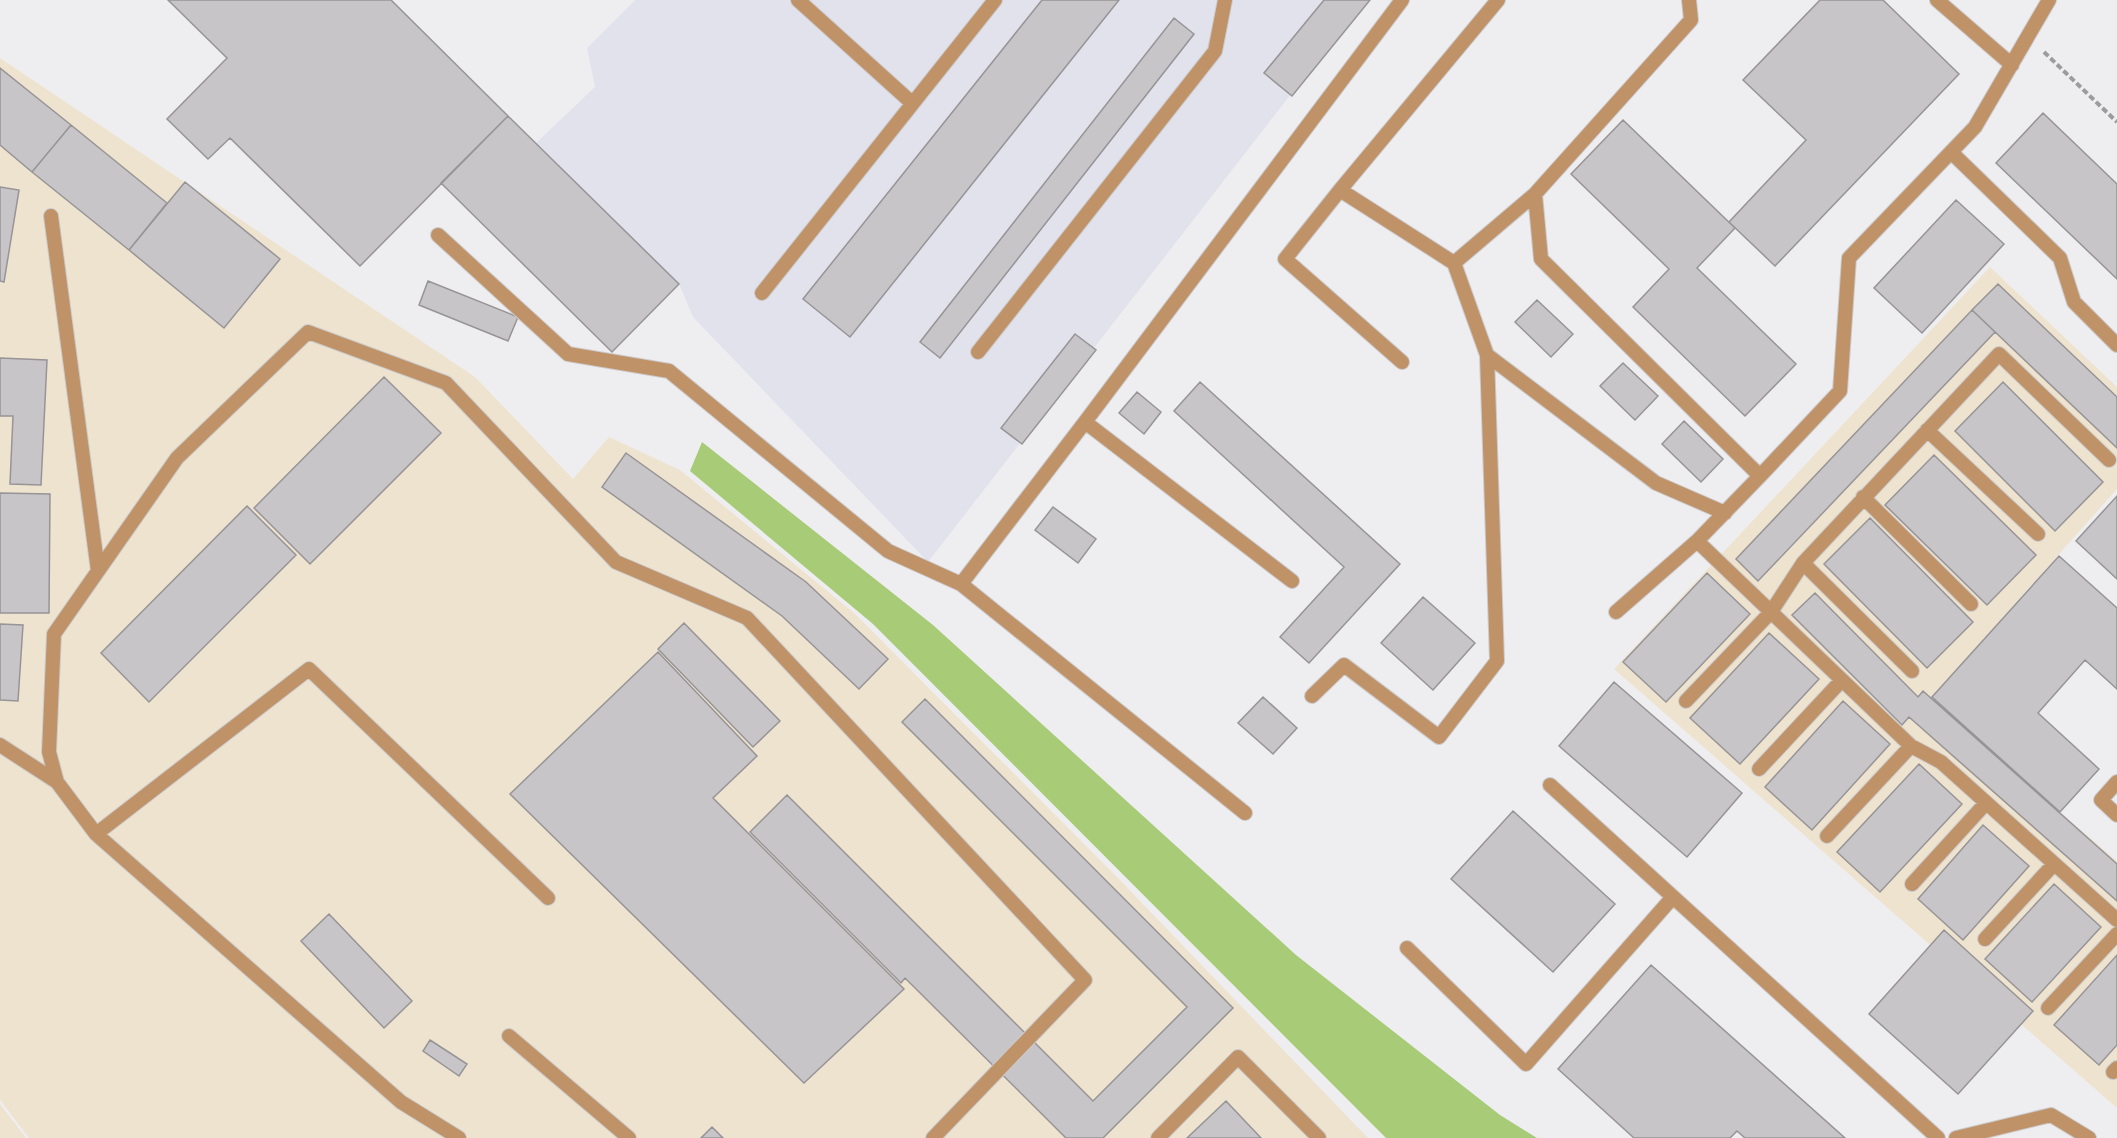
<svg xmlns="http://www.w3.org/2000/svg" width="2117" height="1138" font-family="Raleway,sans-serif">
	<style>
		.built { fill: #e2e2ed }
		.industrial { fill: #eee3cf }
		.forest { fill: #a7cb76 }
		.building { fill: #c7c5c7; stroke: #979497; stroke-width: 1.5 }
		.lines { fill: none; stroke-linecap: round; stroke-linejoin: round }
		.lane-casing { stroke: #cbcbcd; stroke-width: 16 }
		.path { stroke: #9c9c9e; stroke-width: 4; stroke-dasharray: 6 3; stroke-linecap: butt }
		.lane { stroke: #c09268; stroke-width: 14 }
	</style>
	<rect width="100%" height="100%" fill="#eeeef1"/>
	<!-- built -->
	<path class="built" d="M635 0H1364L928 562 693 317 679 284 536 143 595 87 587 48Z"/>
	<!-- industrial -->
	<path class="industrial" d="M0 58 475 377 573 479 609 437 680 470 854 613 1118 878 1368 1138H29L0 1100Z
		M1990 267 2117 387V489L1932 697 2060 812 2117 861V1108L1614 669Z
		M0 1104 26 1138H0Z"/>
	<!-- forest -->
	<path class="forest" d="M702 442 933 625 1296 955 1500 1115 1537 1138H1386L873 624 690 471Z"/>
	<!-- building -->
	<path class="building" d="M168 0H391L508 116 360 266 230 138 208 159 167 119 227 58Z
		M1042 0H1119L850 337 803 299Z
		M1324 0H1370L1292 96 1264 73Z
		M1820 0H1883L1959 74 1775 266 1729 222 1806 140 1743 80Z
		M1174 18 1194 34 940 358 920 342Z
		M0 68 71 125 32 172 0 145Z
		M2043 113 2117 184V279L1996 163Z
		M508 116 679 284 612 352 441 183Z
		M1623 120 1735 228 1697 268 1796 364 1745 416 1633 307 1669 269 1571 174Z
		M71 125 167 203 129 250 32 172Z
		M185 182 280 259 224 328 129 250Z
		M0 187 19 190 4 282 0 281Z
		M1956 200 2004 244 1922 333 1874 288Z
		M428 281 518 317 508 341 419 305Z
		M1998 284 2117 397V448L1972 310Z
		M1537 300 1573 334 1551 357 1515 322Z
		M1972 310 1995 332 1758 581 1736 559Z
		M1075 334 1096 350 1022 444 1001 428Z
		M0 358 47 360 41 485 10 484 13 416H0Z
		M1623 363 1658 396 1635 420 1600 386Z
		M384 377 441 433 310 564 254 508Z
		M1200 382 1400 564 1309 663 1280 637 1344 567 1174 411Z
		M2003 382 2103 482 2055 531 1955 431Z
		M1137 392 1161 412 1144 434 1119 413Z
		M1684 421 1723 459 1701 482 1662 444Z
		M626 453 806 582 888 659 859 689 782 616 602 487Z
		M1934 455 2036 555 1987 605 1885 505Z
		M0 493 50 494 49 613H0Z
		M2117 496V579L2076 541Z
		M247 506 296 555 149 702 101 653Z
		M1053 507 1096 539 1078 563 1035 530Z
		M1870 518 1973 622 1927 668 1824 564Z
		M2059 556 2117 608V689L2085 660 2038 713 2099 769 2060 812 1932 697Z
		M1707 573 1750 614 1666 702 1623 662Z
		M1815 593 1918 697 1923 691 2117 864V901L1909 717 1902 725 1792 615Z
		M1423 597 1475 643 1433 690 1381 643Z
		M684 623 780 721 753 747 658 649Z
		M0 624 23 625 18 701 0 700Z
		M1769 633 1819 679 1740 764 1690 718Z
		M658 652 757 756 713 798 904 989 804 1083 510 794Z
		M1614 682 1742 793 1687 857 1559 746Z
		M1263 697 1297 728 1273 754 1238 723Z
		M925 699 1233 1008 1103 1138H1066L905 978 901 983 750 832 787 795 1093 1101 1187 1007 902 722Z
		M1843 701 1890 744 1812 830 1765 787Z
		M1919 764 1962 804 1880 892 1837 852Z
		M1513 811 1615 904 1553 972 1451 879Z
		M1983 825 2029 866 1963 940 1918 899Z
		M2054 884 2101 927 2032 1002 1985 959Z
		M329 914 412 1001 384 1028 301 941Z
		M1944 930 2033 1011 1958 1094 1869 1014Z
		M2117 955V1045L2099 1065 2054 1025Z
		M1651 965 1845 1138H1745L1737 1131 1730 1138H1634L1558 1069Z
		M430 1040 467 1064 459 1076 423 1051Z
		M1226 1101 1261 1138H1187Z
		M712 1127 723 1138H701Z"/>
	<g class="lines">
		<!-- lane casing -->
		<g class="lane-casing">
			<path id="lane" d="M798 0 912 103
				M1498 0 1340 190 1454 263 1535 194
				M1689 0 1691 20 1535 194 1541 259 1760 476 1697 541 1911 746 1941 762 2117 920
				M1937 0 2012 65
				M1951 152 2060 258 2074 302 2117 345
				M1340 190 1285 259 1402 362
				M51 216 98 571
				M438 235 568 354 669 371 888 551 961 584 1085 422 1402 0
				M1454 263 1487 355 1656 483 1725 513
				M762 293 995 0
				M978 352 1215 51 1225 0
				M1085 422 1292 581
				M1927 430 2038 534
				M1760 476 1840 391 1849 258 1975 127 2049 0
				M1863 497 1971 604
				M1803 563 1912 671
				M961 584 1245 813
				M1616 612 1697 541
				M1312 696 1344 665 1439 737 1497 661 1487 355
				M1686 701 1771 612 1803 563 1999 354 2109 460
				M0 745 57 782
				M1759 769 1842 680
				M2117 782 2101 800 2117 815
				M1550 785 1938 1138
				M96 834 309 669 548 898
				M1827 836 1911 746
				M1912 884 1986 803
				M1985 939 2054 864
				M1407 948 1526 1064 1673 897
				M2048 1008 2117 934
				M509 1036 629 1138
				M2113 1072 2117 1068
				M459 1138 401 1102 96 834 57 782 49 752 54 634 177 458 308 332 446 383 616 562 747 618 1085 980 933 1138
				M1158 1138 1238 1057 1319 1138
				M1956 1138 2051 1115 2089 1138"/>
		</g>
		<!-- path -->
		<path class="path" d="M2044 52 2117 122"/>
		<!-- lane -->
		<use href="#lane" class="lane"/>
	</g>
</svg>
